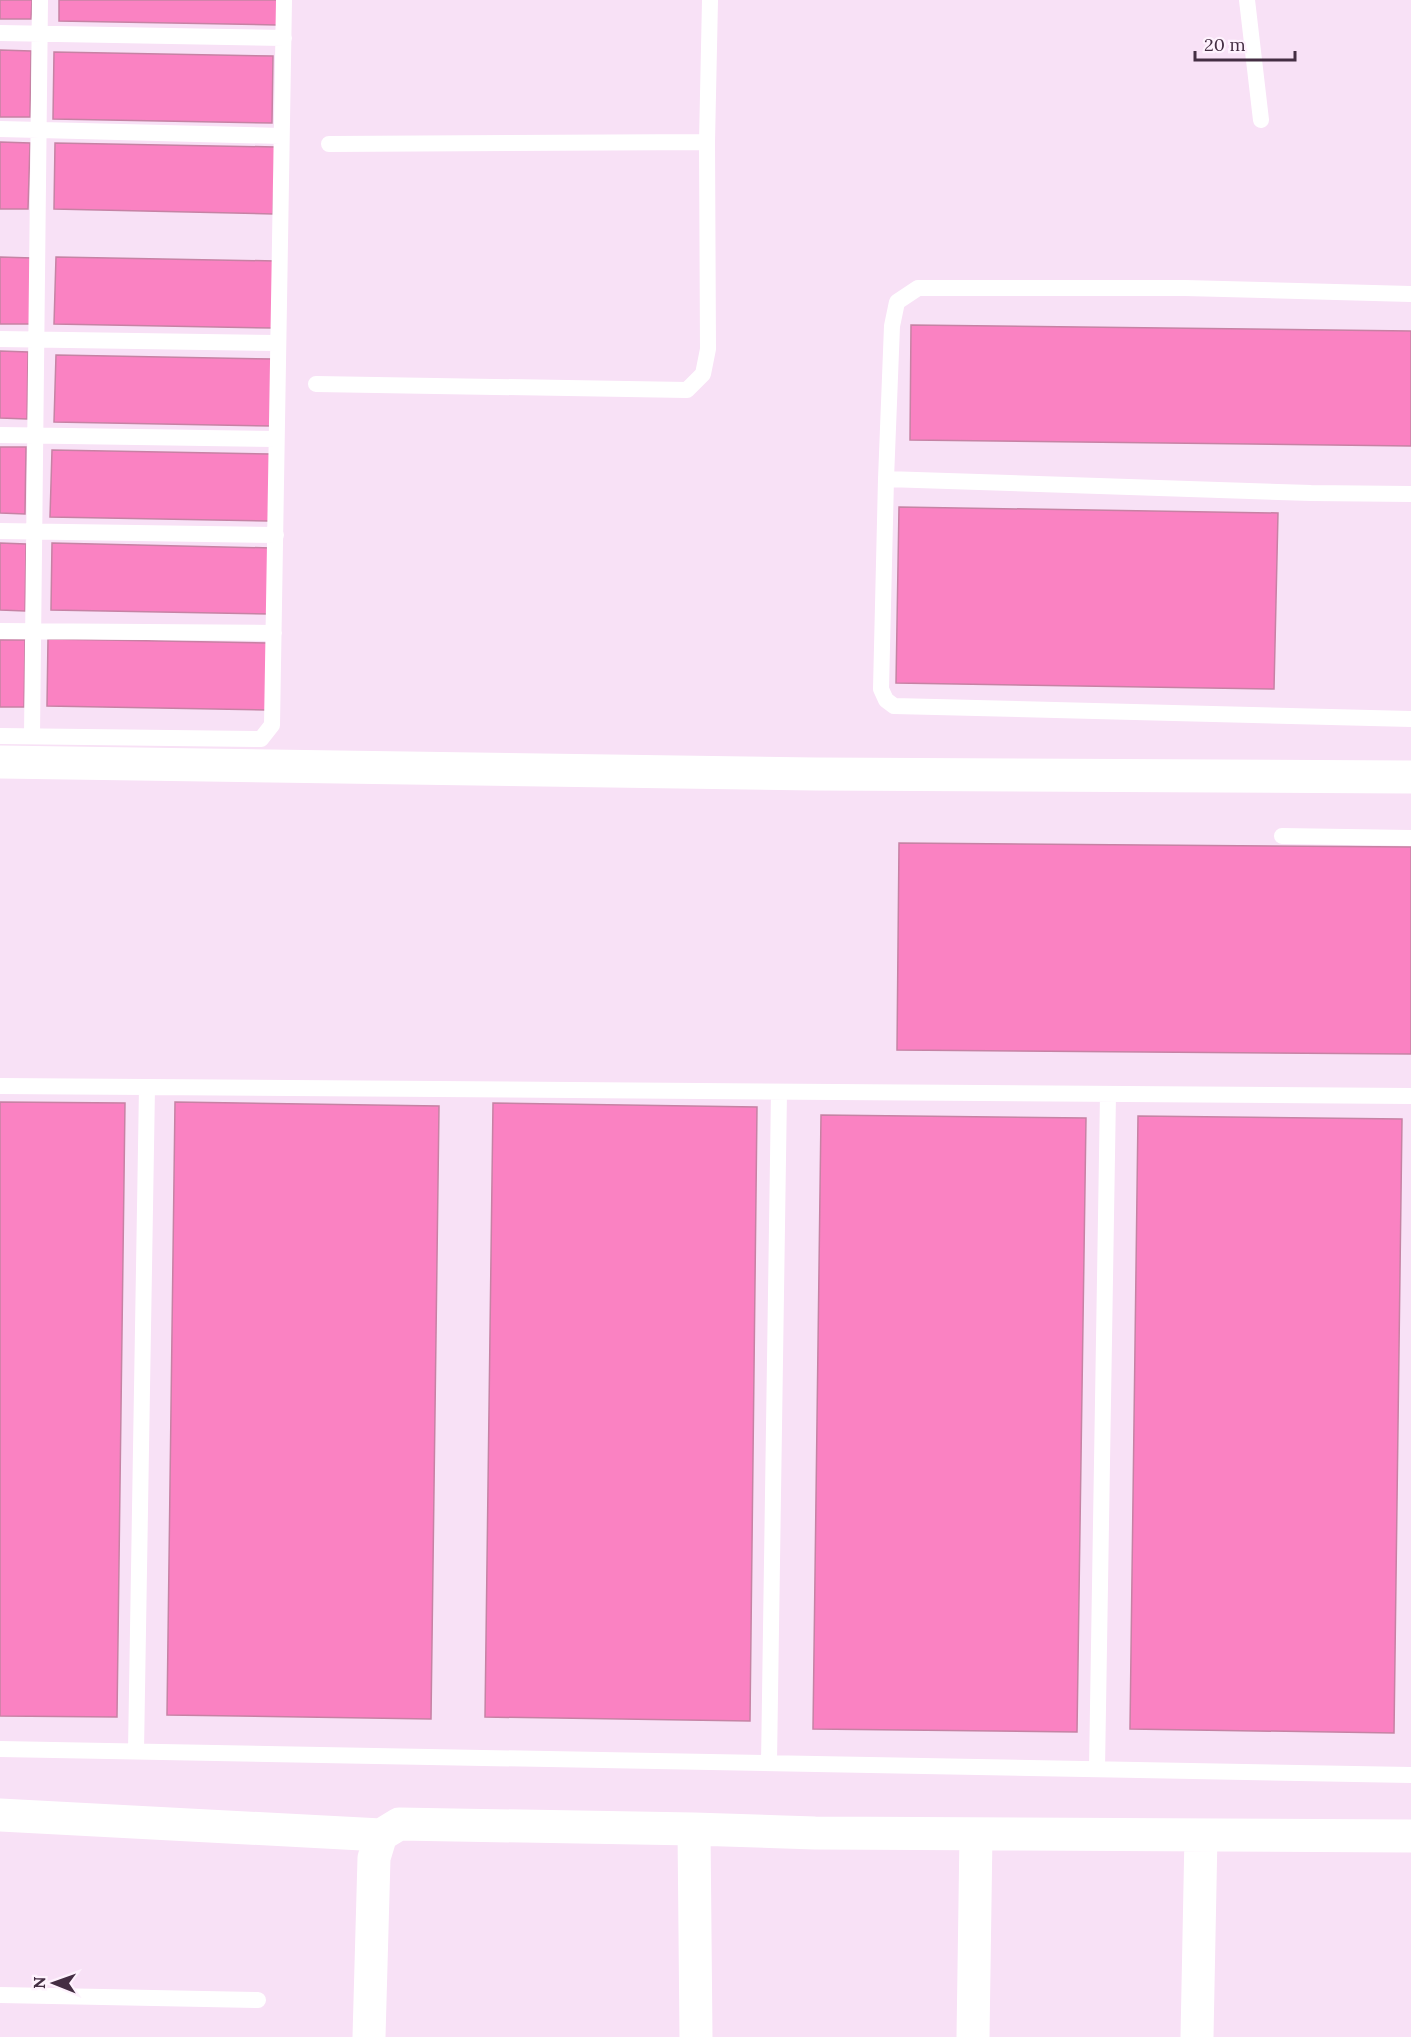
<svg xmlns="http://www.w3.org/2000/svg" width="1411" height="2037" font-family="Lora,serif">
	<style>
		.building { fill: #fa82c2; stroke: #c682a4; stroke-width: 1.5 }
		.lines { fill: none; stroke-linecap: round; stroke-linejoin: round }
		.service { stroke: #fff; stroke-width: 16 }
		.minor { stroke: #fff; stroke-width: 33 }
	</style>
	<rect width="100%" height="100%" fill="#f8e1f6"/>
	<!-- building -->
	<path class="building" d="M0 0H32L31 19H0Z
		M59 0H278L277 25 59 21Z
		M0 50 31 51 30 117H0Z
		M54 52 273 56 272 123 53 119Z
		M0 142 30 143 28 209H0Z
		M55 143 275 147 273 214 54 209Z
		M0 257 32 258 30 324H0Z
		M56 257 275 261 273 328 54 324Z
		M911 325 1411 331V446L910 440Z
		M0 351 28 352 27 419 0 418Z
		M56 355 274 359 273 426 54 422Z
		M0 447H26L25 514 0 513Z
		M52 450 270 454 269 521 50 517Z
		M899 507 1278 513 1274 689 896 683Z
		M0 543 26 544 25 611 0 610Z
		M52 543 271 548 270 614 51 610Z
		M48 639 267 643 266 710 47 706Z
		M0 640H25L24 707H0Z
		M899 843 1411 847V1054L897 1050Z
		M0 1102 125 1103 117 1717 0 1716Z
		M175 1102 439 1106 431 1719 167 1715Z
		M493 1103 757 1107 750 1721 485 1717Z
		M821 1115 1086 1118 1077 1732 813 1729Z
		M1138 1116 1402 1119 1394 1733 1130 1729Z"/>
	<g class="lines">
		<!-- service -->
		<path class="service" d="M1247 0 1261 120
			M0 33 284 38
			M0 129 281 136
			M329 144 707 142
			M0 339 278 343
			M316 384 687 390 703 374 708 349 707 142 710 0
			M0 435 276 439
			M886 479 892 326 897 302 918 288H1185L1411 294
			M1411 494 1311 493 886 479 881 689 886 700 894 706 1411 719
			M0 531 276 535
			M0 631 274 633
			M0 736 261 739 272 725 284 0
			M32 736 40 0
			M1282 836 1411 838
			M0 1086 1411 1096
			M0 1749 1411 1775
			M136 1751 147 1087
			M769 1763 779 1092
			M1097 1769 1108 1094
			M0 1995 258 2000"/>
		<!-- minor -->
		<path class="minor" d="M0 762 815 774 1411 777
			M0 1815 381 1835
			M694 1829 696 2037
			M369 2037 374 1858 381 1835 399 1824 694 1829 815 1833 1411 1836
			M973 2037 976 1834
			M1197 2037 1201 1835"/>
	</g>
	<!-- north arrow -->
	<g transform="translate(54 1983) rotate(271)" stroke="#fef2fd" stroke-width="4.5" paint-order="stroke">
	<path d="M0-4.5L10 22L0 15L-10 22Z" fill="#442e43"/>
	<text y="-9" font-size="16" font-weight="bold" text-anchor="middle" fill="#442e43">N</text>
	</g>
	<!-- scale -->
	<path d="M1195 51v9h100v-9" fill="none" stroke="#442e43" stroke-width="3"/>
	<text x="1204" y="51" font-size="18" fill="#442e43" stroke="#fef2fd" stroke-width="4.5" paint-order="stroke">20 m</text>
</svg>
